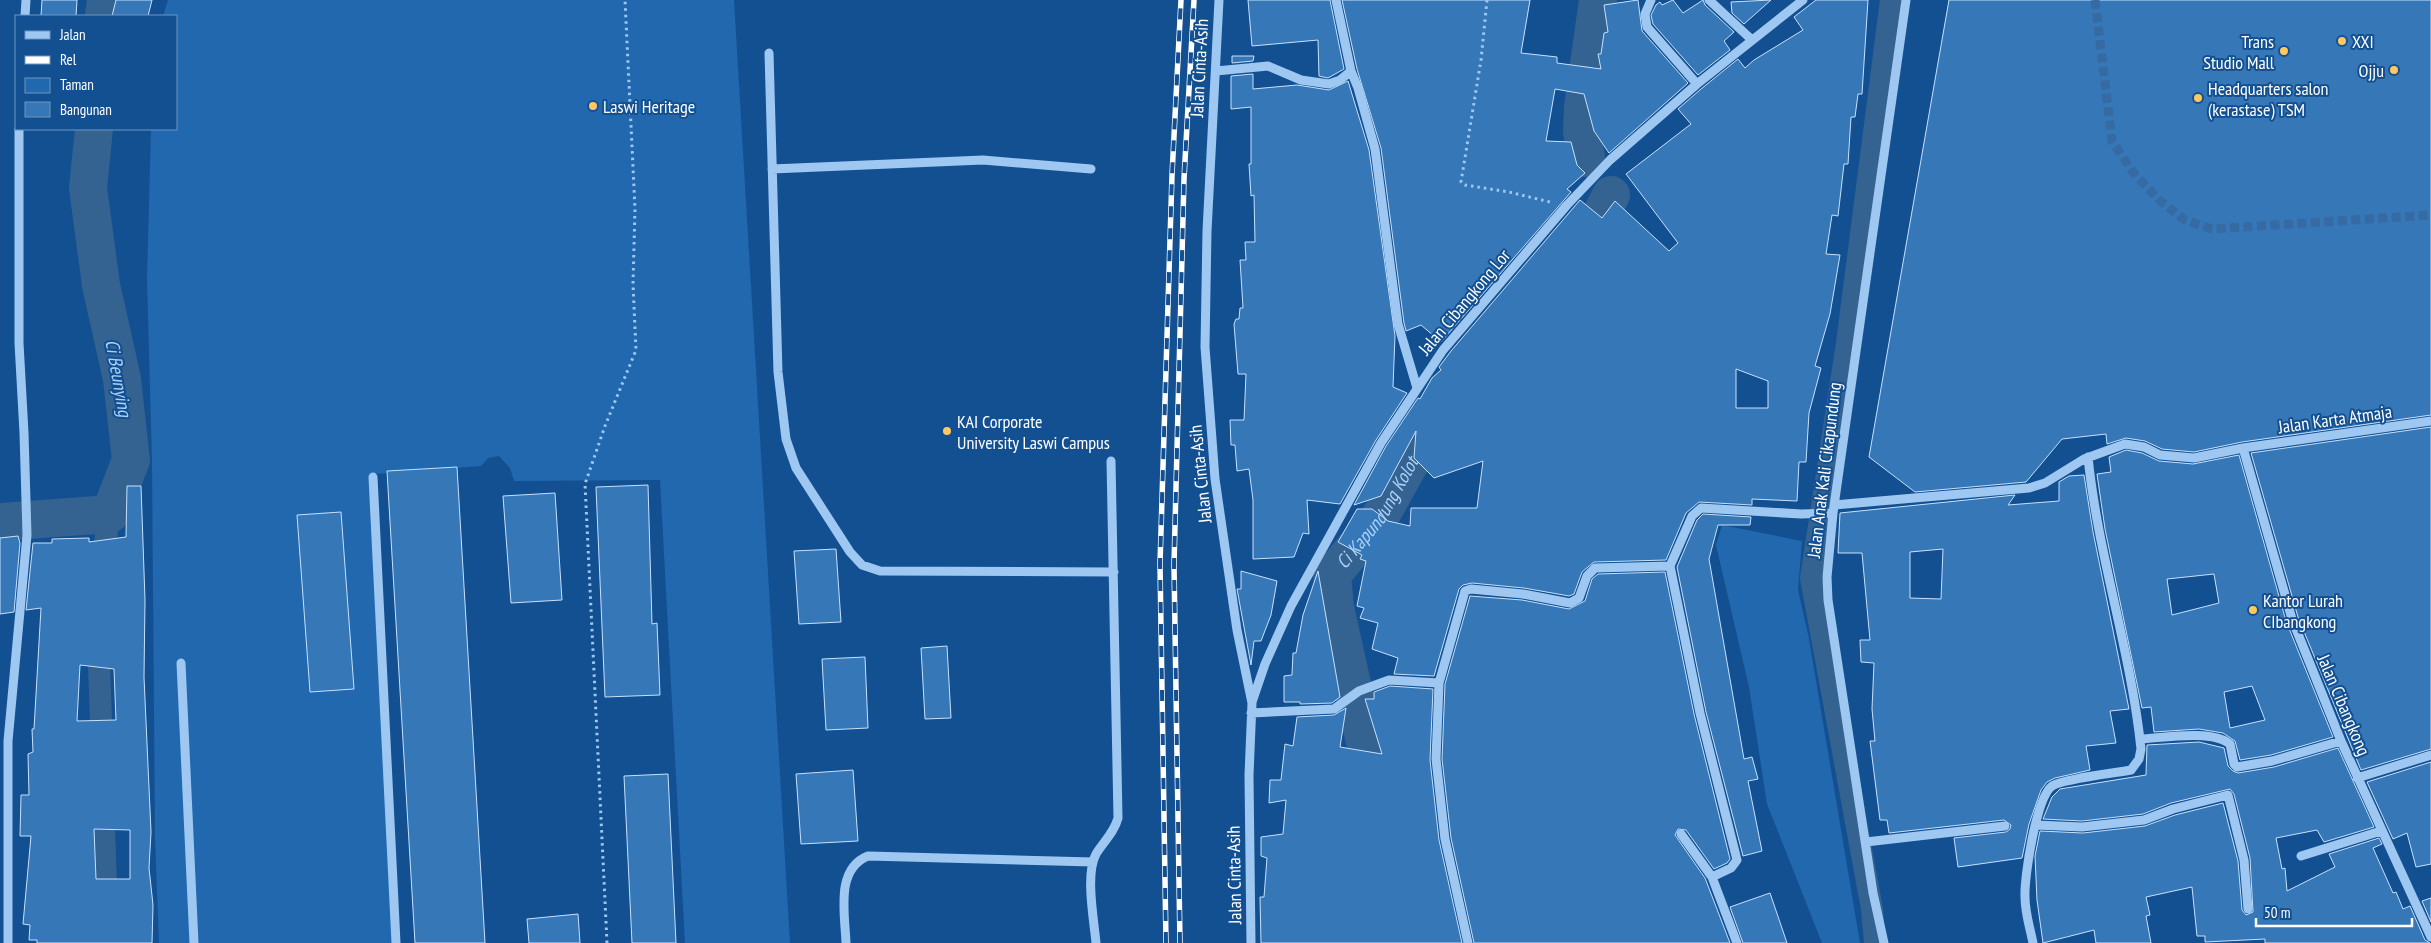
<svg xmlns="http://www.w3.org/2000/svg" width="2431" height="943" font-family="'PT Sans Narrow',sans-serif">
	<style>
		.green { fill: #2168ae }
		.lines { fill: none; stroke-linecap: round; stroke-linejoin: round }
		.canal { stroke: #346291; stroke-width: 22 }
		.river { stroke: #346291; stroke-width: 38 }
		.building { fill: #3677b8; stroke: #c6e1fd; fill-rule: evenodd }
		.minor-tunnel { stroke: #366aa2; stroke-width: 9; stroke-dasharray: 9 4.5; stroke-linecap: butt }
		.path { stroke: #9ec8f2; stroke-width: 3; stroke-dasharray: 2.5 4; stroke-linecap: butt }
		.minor { stroke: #9ec8f2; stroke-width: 9 }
		.rail-casing { stroke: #fff; stroke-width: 5.5 }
		.rail { stroke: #135091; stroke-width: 4; stroke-dasharray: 11; stroke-linecap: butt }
		.poi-dot { fill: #ffc95f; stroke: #135091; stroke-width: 2 }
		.labels { text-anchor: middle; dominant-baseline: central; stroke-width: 4; stroke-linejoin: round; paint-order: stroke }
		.poi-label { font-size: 18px; fill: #fff; stroke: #135091; text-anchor: start }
		.street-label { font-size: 18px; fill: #fff; stroke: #135091 }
		.water-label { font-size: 19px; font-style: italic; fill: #aad2f9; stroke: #135091 }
	</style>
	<rect width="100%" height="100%" fill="#135091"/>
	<!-- green -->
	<path class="green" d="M168 0H734L790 943H685L660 480 514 481 510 468 499 456 488 458 481 466 375 474 392 943H159L155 838 152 462 147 279 151 129H176V16H163Z
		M1722 525 1802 541 1798 590 1809 639 1860 943H1822L1767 804 1749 687 1716 545Z"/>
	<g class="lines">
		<!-- canal -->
		<path class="canal" d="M100 570 110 514
			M98 637 102 750
			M103 799 108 943
			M1875 943 1872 909 1811 578 1847 343 1891 0"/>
		<!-- river -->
		<g class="river">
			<path d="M104 16 106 0"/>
			<path d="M1586 158 1582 131 1583 107 1598 0"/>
			<path d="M1568 258 1600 217 1611 195"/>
			<path d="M0 522 110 514 131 460 122 379 101 285 88 188 94 129"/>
			<path id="s1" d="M1394 798 1392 788 1364 738 1335 607 1332 575 1380 517 1433 422 1442 414"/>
		</g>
	</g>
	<!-- building -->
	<path class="building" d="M42 0H77L76 16H41Z
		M116 0H152L148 16H112Z
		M1248 0H1330L1344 69 1328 78 1319 76 1318 40 1252 46Z
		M1342 0H1530L1521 53 1557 57V63L1601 69 1598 54H1601L1604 33 1608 32 1604 5 1638 0 1642 31 1688 83 1609 153 1594 131 1584 94 1555 89 1546 141 1571 142 1577 165 1585 173 1567 189 1571 192 1441 342 1421 325 1406 331 1404 323 1381 148 1357 69Z
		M1673 0 1683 13 1703 0 1705 5 1734 32 1724 41 1730 50 1698 75 1653 24 1651 15 1656 5 1660 2 1662 5Z
		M1771 0 1744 24 1732 13 1731 2Z
		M1816 0H1868L1862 94H1858L1855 117H1851L1848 164H1844L1838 216 1832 215 1826 254 1840 255 1830 314 1815 366 1821 368 1809 413 1806 462H1799L1797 501 1752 499V505L1699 502 1686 513 1666 560 1594 562 1582 572 1574 594 1569 596 1524 588 1472 583 1463 585 1459 589 1434 676 1394 674 1398 658 1372 649 1378 623 1360 618 1364 608 1357 606 1366 561 1360 559 1362 555 1338 542 1357 509H1372L1388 521 1410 526 1411 508H1477L1483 461 1434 478 1414 458 1416 431 1381 496 1354 505 1386 446 1418 398 1420 399 1432 378 1441 370 1439 367 1451 351 1580 200 1602 218 1615 201 1669 251 1678 243 1626 174 1691 124 1678 109 1701 89 1738 59 1745 68 1754 60 1803 30 1794 17ZM1736 369 1768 381V408H1736Z
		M1949 0H2431V415L2242 442 2194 452 2162 449 2145 441 2126 438 2107 444 2106 434 2062 439 2026 482 1915 492 1869 457Z
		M1232 56H1254L1253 61 1232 63Z
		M1253 74V89L1297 85 1329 90 1348 81 1369 150 1395 336 1393 387 1407 393 1376 440 1340 504 1307 500 1309 534 1303 533 1294 557 1253 559V500L1249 469 1237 471 1235 445H1231L1230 420H1244L1246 374H1238L1234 324 1236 319H1239L1240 308H1243L1240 260H1246L1245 242H1255L1254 195 1251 196 1249 164H1251V107L1231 109V76Z
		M2431 427V749L2361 770 2298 617 2251 453Z
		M2126 450 2142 453 2159 461 2193 464 2239 455 2286 621 2333 737 2271 755 2240 760 2235 741 2223 733 2199 729 2154 732 2151 707 2142 708 2105 529 2097 474 2111 472 2109 457ZM2214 574 2219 603 2172 615 2167 579ZM2252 686 2265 720 2230 728 2224 692Z
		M457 467 485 943H415L387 471Z
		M2084 475 2093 532 2129 709 2110 711 2116 743 2086 746 2090 770 2055 778 2047 782 2041 790 2029 824 2022 858 1958 867 1954 838 2006 832 2010 829 2011 825 2004 820 1889 833 1887 820H1880L1870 741H1875L1872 709 1874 663 1861 662 1860 640H1870L1862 553H1838L1840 513 2015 495 2008 505 2059 501V482L2069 476ZM1943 549 1941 599 1910 598V552Z
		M648 485 652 624 657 623 660 695 605 697 596 487Z
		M127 486H141L145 600 144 677 151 832 149 868 153 905 152 943H37V940H29L30 925 23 924 31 836H20L21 795H29L28 754 33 752 32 729H34L41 608 26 610 33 543H52V539L89 538V542L126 537ZM80 665 114 669 116 720 77 721ZM94 829 130 830V879H96Z
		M555 493 562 600 511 603 503 496Z
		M341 512 354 689 310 692 297 515Z
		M1703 514 1751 517 1750 525H1718L1709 559 1744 759 1752 757 1758 779 1748 781 1762 851 1743 856 1706 712 1677 567 1697 520Z
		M18 536 20 543 14 612 0 614V538Z
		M836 549 841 622 799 624 794 551Z
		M1241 571 1277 581 1271 615 1261 641H1254L1251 665 1237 589H1241Z
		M1318 571 1340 697 1332 703 1300 704V702H1284V676L1292 675 1293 653H1296L1303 615Z
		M1665 572 1694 714 1730 859 1727 863 1714 869 1686 830 1678 829 1675 835 1705 878 1730 943H1474L1451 838 1442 759 1445 684 1470 596 1522 600 1569 609 1585 601 1592 579 1598 574Z
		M947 646 951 718 925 719 921 648Z
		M865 657 868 728 826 730 822 659Z
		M1390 686 1433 689 1430 760 1439 840 1462 943H1261L1260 897H1264L1267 858 1261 856V837L1283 834 1286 800 1269 803 1270 780H1281L1285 744 1293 746 1297 717 1334 715 1346 708 1340 747 1382 754 1365 699H1374V692Z
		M2199 742 2224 748 2228 766 2233 771 2238 773 2274 767 2338 748 2374 827 2324 842 2317 830 2276 838 2282 869 2285 868 2287 891 2335 867 2329 854 2379 838 2382 844 2373 848 2393 893 2396 892 2403 909 2410 906 2425 940 2430 943H2265V939L2205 942V936H2197L2192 887 2146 897 2150 915 2146 916 2151 943H2096L2094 930 2043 943 2037 900 2035 856 2040 831 2083 833 2145 826 2175 815 2223 803 2238 861 2242 910 2246 915 2253 912 2250 858 2234 794 2230 789 2171 803 2143 814 2082 821 2043 819 2052 797 2060 789 2146 775 2147 745Z
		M2431 762V864L2416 867 2407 833 2393 839 2367 782Z
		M853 770 858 841 801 844 796 774Z
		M668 774 676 943H632L624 776Z
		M1770 893 1787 943H1743L1730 907Z
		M2431 898V922L2422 901Z
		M578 914 580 943H529L527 919Z"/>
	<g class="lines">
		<!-- minor-tunnel -->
		<path class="minor-tunnel" d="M2095 0 2112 141 2133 172 2159 200 2185 220 2212 229 2431 215"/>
		<!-- path -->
		<path class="path" d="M1487 0 1481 60 1461 182 1465 185 1509 192 1550 202
			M607 943 585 484 605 426 636 350 633 284 635 209 625 0"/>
		<!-- minor -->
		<path class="minor" d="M1219 0 1207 231 1205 347 1215 479 1237 630 1252 703 1249 775 1251 943
			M1336 0 1351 71 1358 88 1375 149 1398 324 1417 388
			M1651 0 1645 14 1647 27 1697 84
			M1709 0 1752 40
			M25 16 26 0
			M769 53 778 372 786 439 796 468 850 552 862 565 880 571 1114 572
			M1216 71 1268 66 1301 80 1329 84 1340 80 1351 71
			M772 169 983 160 1091 169
			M2243 448 2292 619 2341 741 2431 937
			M373 477 396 943
			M1834 505 2029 488 2045 483 2084 459 2125 444 2144 447 2160 455 2194 458 2243 448 2431 421
			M181 663 194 943
			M1252 702 1265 664 1291 606 1381 443 1443 350 1567 205 1610 160 1697 84 1803 0
			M1251 713 1334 709 1359 691 1389 680 1439 683
			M2140 739C2163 738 2211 729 2230 744L2234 764 2237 767 2272 761 2341 741
			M2357 778 2431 755
			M2035 825 2082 827 2144 820 2173 809 2228 795 2244 860 2248 909
			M1681 834 1712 877
			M1866 842 2005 826
			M2301 856 2381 831
			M8 943V741L27 535 24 433 19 343V129
			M846 943C845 914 835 869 868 856L1093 862
			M1096 943C1094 920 1085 874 1096 854 1104 841 1114 833 1118 818L1111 461
			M1468 943 1445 839 1436 759 1439 683 1465 591 1471 589 1523 594 1570 603 1579 598 1587 576 1595 568 1670 566
			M1737 943 1712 877 1731 868 1737 860 1700 713 1670 566 1692 516 1701 508 1801 514 1833 513
			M1884 943 1873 893 1828 600 1827 577 1833 513 1906 0
			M2033 943C2030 928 2025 913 2025 897 2024 878 2036 798 2052 786 2062 779 2116 773 2131 770L2139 759 2141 749C2131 651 2098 556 2088 457"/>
		<!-- rail casing -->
		<g class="rail-casing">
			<path id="rail" d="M1166 943 1160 564 1172 175 1181 0
				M1180 943 1174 565 1184 179 1194 0"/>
		</g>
		<!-- rail -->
		<use href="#rail" class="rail"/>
	</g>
	<!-- markers -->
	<g class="poi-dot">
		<circle cx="2342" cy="41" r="5"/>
		<circle cx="2284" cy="51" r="5"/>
		<circle cx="2394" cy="70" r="5"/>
		<circle cx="2198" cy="98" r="5"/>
		<circle cx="593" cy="106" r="5"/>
		<circle cx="947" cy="431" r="5"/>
		<circle cx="2253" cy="610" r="5"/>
	</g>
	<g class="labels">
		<!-- poi labels -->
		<g class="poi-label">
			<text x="2274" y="41" text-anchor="end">Trans<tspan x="2274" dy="21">Studio Mall</tspan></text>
			<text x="2352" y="41">XXI</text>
			<text x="2384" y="70" text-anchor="end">Ojju</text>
			<text x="2208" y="88">Headquarters salon<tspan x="2208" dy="21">(kerastase) TSM</tspan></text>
			<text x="603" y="106">Laswi Heritage</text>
			<text x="957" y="421">KAI Corporate<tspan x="957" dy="21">University Laswi Campus</tspan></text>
			<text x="2263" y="600">Kantor Lurah<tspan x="2263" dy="21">CIbangkong</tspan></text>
		</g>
		<!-- street labels -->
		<g class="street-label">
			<text transform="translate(1199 68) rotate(-87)">Jalan Cinta-Asih</text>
			<text transform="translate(1464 302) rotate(-50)">Jalan Cibangkong Lor</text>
			<text transform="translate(2335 419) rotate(-8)">Jalan Karta Atmaja</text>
			<text transform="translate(1824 470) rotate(-83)">Jalan Anak Kali Cikapundung</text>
			<text transform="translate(1200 474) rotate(-96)">Jalan Cinta-Asih</text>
			<text transform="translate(2344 705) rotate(67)">Jalan Cibangkong</text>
			<text transform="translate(1234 875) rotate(-91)">Jalan Cinta-Asih</text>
		</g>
		<!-- water labels -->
		<g class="water-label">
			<text transform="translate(119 378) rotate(80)">Ci Beunying</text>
			<text stroke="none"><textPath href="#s1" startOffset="311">Ci Kapundung Kolot</textPath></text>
		</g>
	</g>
	<!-- legend -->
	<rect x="15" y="15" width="162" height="115" fill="#135091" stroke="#7196bd"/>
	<rect x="25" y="31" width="25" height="8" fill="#9ec8f2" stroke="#7196bd"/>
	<text x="60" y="40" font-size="15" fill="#ffffff">Jalan</text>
	<rect x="25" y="56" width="25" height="8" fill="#ffffff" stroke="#7196bd"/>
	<text x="60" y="65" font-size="15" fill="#ffffff">Rel</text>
	<rect x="25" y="78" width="25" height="15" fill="#2168ae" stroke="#7196bd"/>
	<text x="60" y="90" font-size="15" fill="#ffffff">Taman</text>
	<rect x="25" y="102" width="25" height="15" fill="#3677b8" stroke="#7196bd"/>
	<text x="60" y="115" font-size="15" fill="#ffffff">Bangunan</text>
	<!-- scale -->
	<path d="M2256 918v8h156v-8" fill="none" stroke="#ffffff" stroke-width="2.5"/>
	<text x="2264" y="918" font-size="15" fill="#ffffff" stroke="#135091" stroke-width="4" paint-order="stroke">50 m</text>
</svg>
